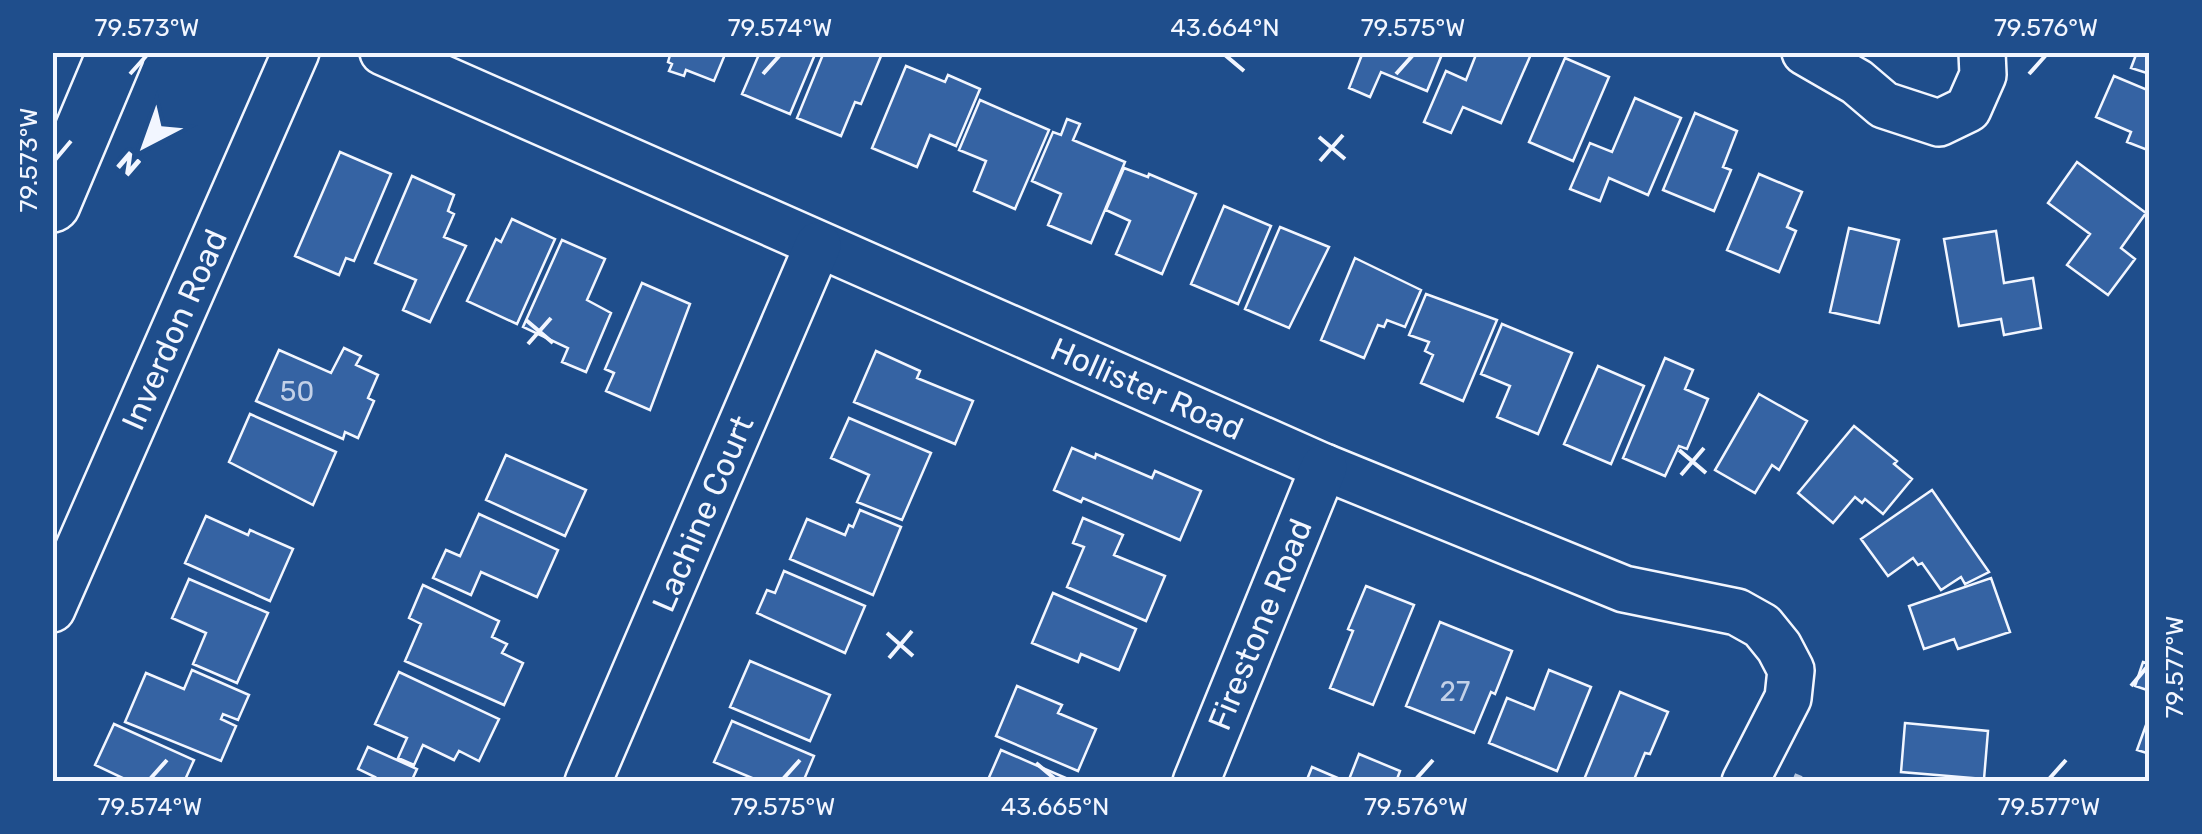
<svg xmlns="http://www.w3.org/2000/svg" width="2202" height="834" font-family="Rubik,sans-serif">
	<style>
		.building { fill: #3563a3; stroke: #f2f6ff; stroke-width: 2.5 }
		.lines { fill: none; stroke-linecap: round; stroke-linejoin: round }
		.minor-casing { stroke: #f2f6ff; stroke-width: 50 }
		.highway-casing { stroke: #f2f6ff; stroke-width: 60 }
		.path { stroke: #b3c4dc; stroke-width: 6; stroke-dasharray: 8 5; stroke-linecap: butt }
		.minor { stroke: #1f4e8c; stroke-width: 45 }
		.highway { stroke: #1f4e8c; stroke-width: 55 }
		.ticks { fill: none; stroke: #f2f6ff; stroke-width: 4 }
		.labels { text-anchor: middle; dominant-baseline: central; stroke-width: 8; stroke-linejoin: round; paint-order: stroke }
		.number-label { font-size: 28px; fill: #c3d1e8 }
		.street-label { font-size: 32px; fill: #f2f6ff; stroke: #1f4e8c }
		.neatline { fill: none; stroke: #f2f6ff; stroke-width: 4 }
		.ticks-label { font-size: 25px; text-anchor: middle; fill: #f2f6ff }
	</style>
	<rect width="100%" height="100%" fill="#1f4e8c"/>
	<!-- building -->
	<path class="building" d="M671 52H726L714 81 686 70 684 76 669 71 672 64 668 62Z
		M760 52H816L790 114 742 94Z
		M824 52H873L881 56 861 104 855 102 841 136 797 118Z
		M1363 52H1443L1427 91 1381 72 1370 97 1349 88Z
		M1477 52H1532L1501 123 1463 107 1451 133 1424 122 1446 71 1466 80Z
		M2137 52H2150V74L2131 68Z
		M1565 58 1609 77 1573 161 1529 142Z
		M906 66 945 82 948 75 980 89 956 146 930 135 917 167 872 148Z
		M2114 76 2150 91V151L2127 142 2131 132 2096 117Z
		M1635 98 1681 118 1648 195 1609 178 1600 201 1570 189 1590 143 1612 152Z
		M980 100 1049 130 1015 209 974 191 986 161 959 150Z
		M1695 113 1737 131 1723 167 1731 170 1714 211 1663 190Z
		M1067 119 1080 124 1073 140 1125 162 1091 243 1048 225 1061 194 1032 181 1053 132 1061 135Z
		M340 152 391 174 354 261 346 258 339 275 295 256Z
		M2077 162 2146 213 2121 248 2135 259 2108 295 2067 265 2090 234 2048 203Z
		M1124 168 1148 177 1149 174 1196 194 1162 274 1116 254 1130 221 1106 210Z
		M1759 174 1802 192 1787 227 1796 231 1779 272 1727 250Z
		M412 176 454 195 448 211 454 214 444 237 466 246 430 322 403 310 416 280 375 263Z
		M1224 206 1271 226 1238 304 1191 284Z
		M512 219 555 239 517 324 467 301 496 239 501 242Z
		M1280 227 1329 247 1289 328 1245 309Z
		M1849 228 1899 240 1879 323 1830 312Z
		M1996 231 2004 283 2033 278 2041 328 2004 335 2001 319 1959 326 1944 239Z
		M562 240 605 259 587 300 611 313 586 372 562 362 568 348 523 327Z
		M1355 258 1421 290 1405 327 1387 320 1384 327 1378 325 1364 358 1321 340Z
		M642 283 690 304 650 410 606 391 614 373 605 369Z
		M1426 294 1497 320 1463 401 1421 383 1433 355 1425 351 1429 342 1409 335Z
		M1502 324 1572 353 1538 434 1497 417 1510 386 1481 374Z
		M344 348 361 356 356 365 378 375 368 398 374 401 358 438 345 432 343 439 256 401 279 350 331 373Z
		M876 351 920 371 917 378 973 401 955 444 854 402Z
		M1665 358 1693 370 1685 389 1708 399 1687 449 1679 446 1665 476 1623 458Z
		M1598 366 1644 386 1611 464 1564 444Z
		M1759 394 1807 421 1779 470 1772 465 1755 493 1715 470Z
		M250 414 336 452 313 505 229 462Z
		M849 418 931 453 902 520 857 502 869 475 831 458Z
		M1854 426 1897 461 1894 464 1912 479 1883 514 1865 499 1862 503 1855 497 1833 523 1798 493Z
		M1072 448 1095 458 1096 454 1152 478 1155 471 1201 491 1180 540 1083 498 1081 502 1054 490Z
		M506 455 586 490 565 536 486 500Z
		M1932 490 1989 572 1965 584 1961 577 1941 590 1922 563 1918 565 1913 558 1888 576 1861 539Z
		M860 510 901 527 873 595 790 559 807 519 845 535 849 525 853 527Z
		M479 514 558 550 537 597 481 572 471 595 433 578 446 550 460 556Z
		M206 516 248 535 250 530 293 549 270 601 185 563Z
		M1083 518 1123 535 1114 555 1165 576 1146 621 1067 587 1084 547 1073 543Z
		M784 571 865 606 845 653 757 613 767 590 775 593Z
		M1991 578 2010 632 1958 649 1954 639 1924 649 1909 606Z
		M189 579 268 613 237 683 193 664 206 633 172 618Z
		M423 585 499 621 492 637 507 644 502 653 523 663 504 705 405 661 421 624 409 618Z
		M1366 586 1414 605 1373 705 1330 688 1353 631 1348 629Z
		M1053 593 1136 629 1119 670 1081 654 1078 662 1032 643Z
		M1440 622 1512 651 1495 694 1491 692 1474 733 1406 706Z
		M750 661 830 695 810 741 730 707Z
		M2143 662 2150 664V691L2135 686Z
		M192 670 249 695 238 720 223 714 221 719 236 726 221 761 125 722 146 673 184 689Z
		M1549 670 1591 687 1557 771 1489 743 1507 698 1534 709Z
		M399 672 499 719 479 761 459 751 454 760 423 745 414 765 398 758 407 738 375 724Z
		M1017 686 1062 705 1058 713 1096 729 1078 771 996 736Z
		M1620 692 1668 712 1650 754 1645 753 1633 782H1583Z
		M2150 714V754L2137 750Z
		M732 721 814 756 803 782H750L752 778 714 762Z
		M1905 723 1988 731 1984 779 1901 772Z
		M114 724 194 760 184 782H131L95 765Z
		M368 747 417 769 411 782H372L375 777 358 769Z
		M1001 750 1075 782H987Z
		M1359 754 1400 771 1396 782H1348Z
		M1312 767 1347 782H1306Z"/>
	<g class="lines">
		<!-- minor casing -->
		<g class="minor-casing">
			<g id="minor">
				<path id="s1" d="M383 52 1324 467 1624 589 1737 612 1762 626 1779 647 1791 670 1788 698 1745 782"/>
				<path d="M1805 52 1857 82 1884 105 1939 123 1968 109 1983 75 1982 52"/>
				<path id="s2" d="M52 609 296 52"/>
				<path id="s3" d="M588 782 818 245"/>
				<path id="s4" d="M1196 782 1324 467"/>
			</g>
		</g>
		<!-- highway casing -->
		<g class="highway-casing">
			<path id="highway" d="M52 204 116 52"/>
		</g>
		<!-- path -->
		<path class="path" d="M1794 776 1809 782"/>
		<!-- minor -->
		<use href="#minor" class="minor"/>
		<!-- highway -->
		<use href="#highway" class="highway"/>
	</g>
	<!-- ticks -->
	<path class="ticks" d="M1225 55 1244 71M130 74 147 55M763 74 780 55M1396 74 1413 55M2029 74 2046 55M1319 137 1345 159M55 160 71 141M1320 161 1343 135M526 320 553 343M528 344 551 318M1679 450 1706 473M1681 475 1704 448M887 633 913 656M889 658 912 631M2131 686 2147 667M1036 763 1055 779M150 779 167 760M783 779 800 760M1416 779 1433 760M2049 779 2066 760"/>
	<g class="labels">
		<!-- number labels -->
		<g class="number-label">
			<text x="297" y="391">50</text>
			<text x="1455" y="691">27</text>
		</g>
		<!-- street labels -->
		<g class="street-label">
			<text stroke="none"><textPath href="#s2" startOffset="305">Inverdon Road</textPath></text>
			<text stroke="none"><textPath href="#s1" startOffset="835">Hollister Road</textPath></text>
			<text stroke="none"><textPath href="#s3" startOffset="292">Lachine Court</textPath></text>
			<text stroke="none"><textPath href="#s4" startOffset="170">Firestone Road</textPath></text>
		</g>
	</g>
	<!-- border -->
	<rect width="2202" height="834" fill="none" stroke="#1f4e8c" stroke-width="110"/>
	<!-- north arrow -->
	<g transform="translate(145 145) rotate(221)" stroke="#1f4e8c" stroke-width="8" paint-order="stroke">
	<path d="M0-8L18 38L0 25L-18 38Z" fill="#f2f6ff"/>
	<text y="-15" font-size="28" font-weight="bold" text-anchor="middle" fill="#f2f6ff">N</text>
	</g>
	<rect x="55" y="55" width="2092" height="724" class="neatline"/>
	<g class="ticks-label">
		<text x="147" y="36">79.573°W</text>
		<text x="780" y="36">79.574°W</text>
		<text x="1225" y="36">43.664°N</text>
		<text x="1413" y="36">79.575°W</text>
		<text x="2046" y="36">79.576°W</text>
		<text transform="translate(28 160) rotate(-90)" y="9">79.573°W</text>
		<text transform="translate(2174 667) rotate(-90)" y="9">79.577°W</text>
		<text x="150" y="815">79.574°W</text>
		<text x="783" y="815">79.575°W</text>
		<text x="1055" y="815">43.665°N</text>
		<text x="1416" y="815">79.576°W</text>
		<text x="2049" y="815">79.577°W</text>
	</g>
</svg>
